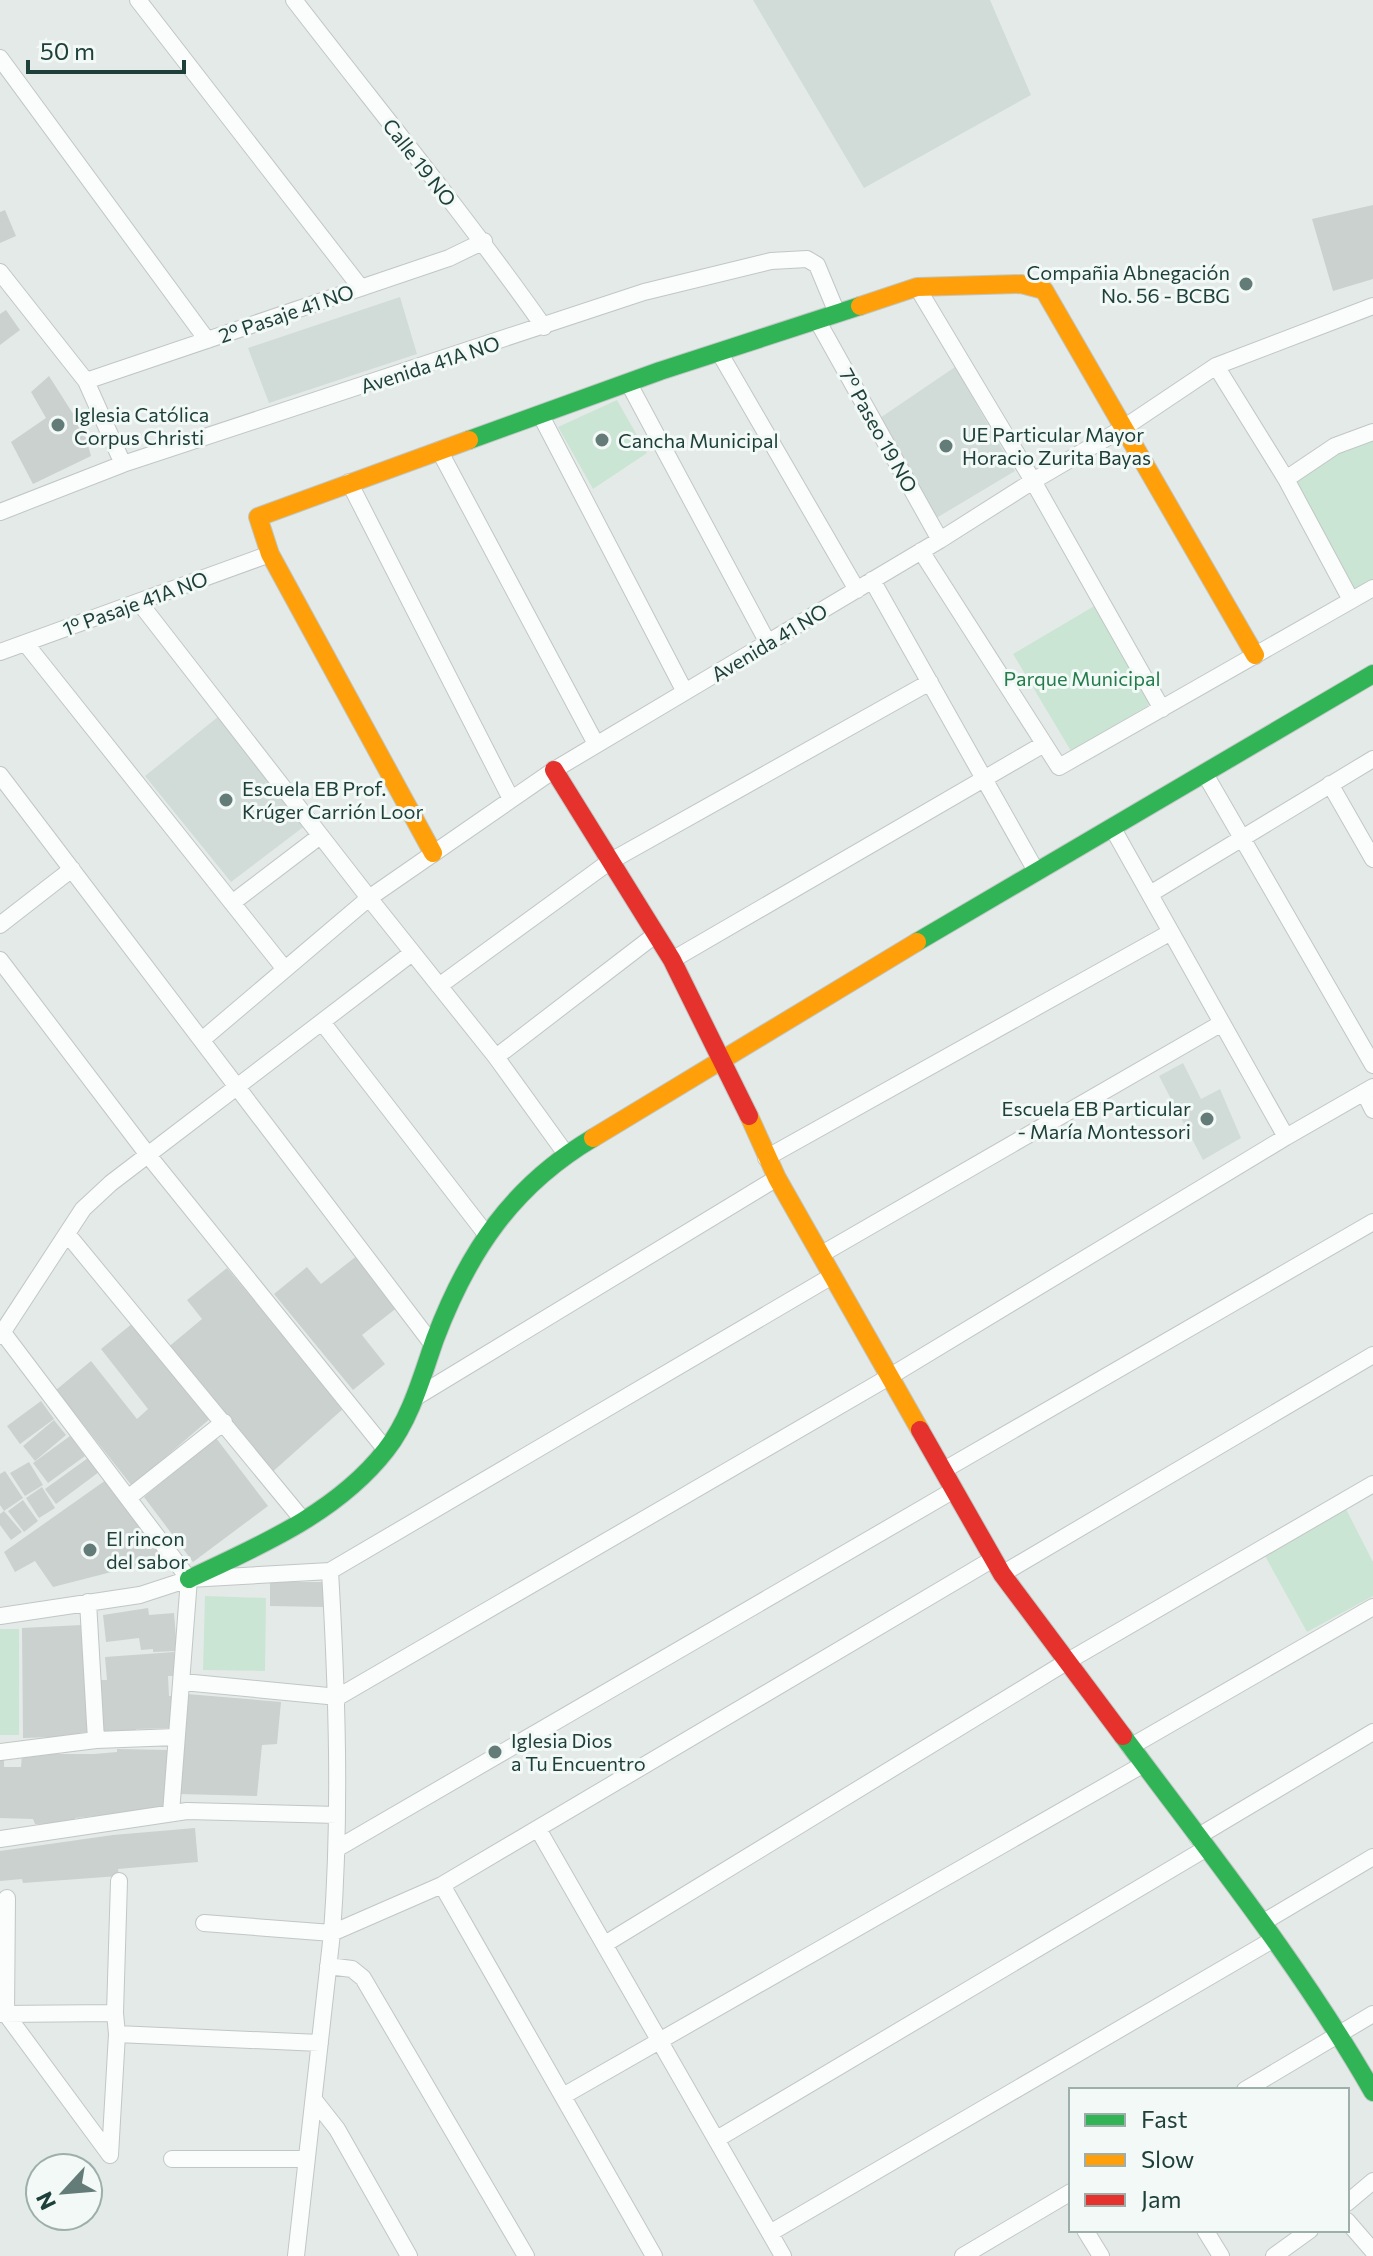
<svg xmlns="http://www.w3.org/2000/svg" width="1373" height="2256" font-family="Commissioner,sans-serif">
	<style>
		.built { fill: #d1dcd8 }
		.green { fill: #cbe5d5 }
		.building { fill: #cad1cf }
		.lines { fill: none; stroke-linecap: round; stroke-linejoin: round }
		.street-casing { stroke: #c1c7c5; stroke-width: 18 }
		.fast-casing { stroke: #bfc8c5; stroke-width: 20 }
		.slow-casing { stroke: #bfc8c5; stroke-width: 20 }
		.jam-casing { stroke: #bfc8c5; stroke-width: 20 }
		.street { stroke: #fbfcfc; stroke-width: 16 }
		.fast { stroke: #30b455; stroke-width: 18 }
		.slow { stroke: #ff9f0a; stroke-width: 18 }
		.jam { stroke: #e5322d; stroke-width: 18 }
		.poi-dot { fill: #647c77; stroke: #f2f9f6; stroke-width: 3 }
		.labels { text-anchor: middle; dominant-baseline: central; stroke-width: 6; stroke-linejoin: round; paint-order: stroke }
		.street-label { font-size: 20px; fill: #1f403a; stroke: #f2f9f6 }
		.poi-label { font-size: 20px; fill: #1f403a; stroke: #f2f9f6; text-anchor: start }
		.park-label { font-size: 20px; fill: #247c4d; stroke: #f2f9f6 }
	</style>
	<rect width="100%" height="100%" fill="#e4eae8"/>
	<!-- built -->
	<path class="built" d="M753 0H990L1031 95 864 188Z
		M400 297 417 354 269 403 248 348Z
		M955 367 1015 471 933 520 877 420Z
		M219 716 306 825 231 882 145 776Z
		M1183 1063 1201 1099 1220 1089 1241 1138 1203 1160 1159 1076Z"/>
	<!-- green -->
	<path class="green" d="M617 400 647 453 593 489 558 427Z
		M1373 439V582L1354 591 1294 482 1345 447Z
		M1096 605 1151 704 1071 751 1013 654Z
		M1345 1507 1373 1562V1596L1307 1632 1264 1554Z
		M205 1596 266 1598 265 1671 203 1670Z
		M0 1629H19V1735H0Z"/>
	<!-- building -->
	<path class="building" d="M1373 205V279L1333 291 1312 219Z
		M5 210 16 236 0 243V212Z
		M6 310 20 330 0 345V314Z
		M49 376 84 431 91 456 33 484 11 442 46 418 31 392Z
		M358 1255 398 1307 362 1335 385 1364 353 1390 274 1294 307 1267 321 1284Z
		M227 1268 344 1408 269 1475 166 1349 202 1319 187 1300Z
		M133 1323 212 1417 132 1486 56 1390 91 1361 137 1419 148 1409 101 1349Z
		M41 1401 54 1419 20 1444 7 1426Z
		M54 1420 66 1435 35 1461 23 1446Z
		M70 1436 85 1456 48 1483 33 1463Z
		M216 1438 268 1506 193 1562 144 1497Z
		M88 1458 99 1472 56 1504 45 1489Z
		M29 1462 43 1485 25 1496 10 1473Z
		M5 1471 23 1498 4 1511 0 1505V1474Z
		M106 1480 163 1557 149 1569 127 1568 53 1587 35 1561 15 1572 4 1552Z
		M42 1487 55 1508 39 1518 26 1498Z
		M23 1500 38 1521 24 1532 8 1511Z
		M4 1511 22 1532 11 1540 0 1525V1514Z
		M270 1582H324V1607L270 1606Z
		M148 1608 149 1615 174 1613 177 1651 153 1652V1649L141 1650 139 1638 106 1642 103 1615Z
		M82 1625 90 1736 23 1738 22 1628Z
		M174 1652 176 1676H168L169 1696H173L174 1728 136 1729V1736L99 1737 96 1680H107L105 1657Z
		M187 1694 281 1702 277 1744 262 1745 257 1796 179 1794Z
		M117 1749 169 1750 166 1809 75 1818 76 1823 35 1824 33 1819 0 1818V1757H4V1767H21L22 1754H94L117 1752Z
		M195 1828 198 1862 118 1869 119 1876 23 1883 22 1879 0 1881V1851L113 1835Z"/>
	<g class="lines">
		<!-- street casing -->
		<g class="street-casing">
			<path id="street" d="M138 0 361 288
				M294 0C378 109 465 215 544 327
				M0 58 207 340
				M0 272 86 381 123 464
				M917 287 1033 481 1162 709
				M817 320 940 540
				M719 352 857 590
				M1216 366 1286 479 1351 600
				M86 381 449 258 484 241
				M628 382 768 643
				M540 414 685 692
				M439 450 596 744
				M1286 479 1335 446 1373 432
				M349 482 510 797
				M0 512 123 464 644 292 771 261 807 259 817 265 837 313
				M921 551 1059 767 1373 588
				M872 580 1036 871
				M139 602 369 898 496 1057 566 1154
				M26 644 284 968
				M0 652 270 554
				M1205 774 1373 1065
				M0 775 433 1345
				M1330 784 1373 859
				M1112 827 1286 1137
				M1150 894 1373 759
				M232 903 320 836
				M0 925 72 869
				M0 960 148 1155 386 1450
				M672 960 1044 744
				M439 986 609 862 930 682
				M322 1022 486 1234
				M203 1039 369 898 554 770 940 540 1033 481 1125 427 1216 366 1373 306
				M496 1057 655 935
				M1364 1092 1373 1110
				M766 1158 1171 932
				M68 1235 302 1519
				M820 1255 1222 1023
				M4 1334 189 1579 171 1813
				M0 1336 83 1209 111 1183 412 953
				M413 1399 777 1178
				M944 1470 1373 1222
				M128 1498 224 1422
				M1002 1574 1373 1355
				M88 1602 96 1740
				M0 1616 140 1595 189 1579 330 1571 832 1276
				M183 1682 338 1697 889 1377 1286 1137 1373 1087
				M1130 1747 1373 1607
				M0 1752 96 1740 176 1737
				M538 1829 783 2256
				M1197 1837 1373 1732
				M0 1839 187 1811 337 1815
				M338 1848 954 1490
				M442 1885 654 2256
				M7 1898 6 2014 110 2155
				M204 1923 332 1933C341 1812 337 1692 330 1571
				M1262 1923 1373 1857
				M605 1944 1068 1661 1373 1484
				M328 1966 352 1969 363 1978 526 2256
				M0 2014 115 2013
				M117 2034 320 2043
				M1245 2090 1373 2014
				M563 2096 1144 1764
				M315 2101 337 2129 409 2256
				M717 2139 1205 1849
				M110 2155 117 2034 115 2013 119 1881
				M172 2159H305
				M1347 2203 1373 2181
				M1347 2221 1373 2251
				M1085 2230 1101 2256
				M1205 2230 1221 2256
				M770 2233 1274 1939
				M296 2256 332 1933 442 1885 993 1559
				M963 2256 1071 2192
				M1274 2256 1310 2230"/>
		</g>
		<!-- fast casing -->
		<g class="fast-casing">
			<path id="fast" d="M469 440 660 371 860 306
				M917 942 1373 674
				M189 1579C259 1546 337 1513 386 1450 411 1418 422 1376 435 1339 468 1252 512 1186 593 1138
				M1123 1736C1209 1852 1301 1966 1373 2092"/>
		</g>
		<!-- slow casing -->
		<g class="slow-casing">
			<path id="slow" d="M860 306 917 287 1021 284 1044 290 1255 655
				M433 853 270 554 258 517 469 440
				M749 1116 777 1178 920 1430
				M593 1138 917 942"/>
		</g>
		<!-- jam casing -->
		<g class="jam-casing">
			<path id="jam" d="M554 770 672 960 749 1116
				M920 1430 1002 1574 1123 1736"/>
		</g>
		<!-- street -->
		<use href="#street" class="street"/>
		<!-- fast -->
		<use href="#fast" class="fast"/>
		<!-- slow -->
		<use href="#slow" class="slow"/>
		<!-- jam -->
		<use href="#jam" class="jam"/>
	</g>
	<!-- markers -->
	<g class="poi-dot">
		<circle cx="1246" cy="284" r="8"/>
		<circle cx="58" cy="425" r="8"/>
		<circle cx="602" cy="440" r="8"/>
		<circle cx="946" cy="446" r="8"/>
		<circle cx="226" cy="800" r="8"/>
		<circle cx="1207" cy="1119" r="8"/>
		<circle cx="90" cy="1550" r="8"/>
		<circle cx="495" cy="1752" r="8"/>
	</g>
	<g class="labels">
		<!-- street labels -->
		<g class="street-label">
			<text transform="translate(420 162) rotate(52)">Calle 19 NO</text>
			<text transform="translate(286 313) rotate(-19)">2º Pasaje 41 NO</text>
			<text transform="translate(430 364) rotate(-18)">Avenida 41A NO</text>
			<text transform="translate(879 430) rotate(61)">7º Paseo 19 NO</text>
			<text transform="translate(135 603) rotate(-20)">1º Pasaje 41A NO</text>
			<text transform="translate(769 642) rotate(-31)">Avenida 41 NO</text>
		</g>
		<!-- poi labels -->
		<g class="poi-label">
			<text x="1230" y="272" text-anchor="end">Compañia Abnegación<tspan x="1230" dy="23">No. 56 - BCBG</tspan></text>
			<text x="74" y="414">Iglesia Católica<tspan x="74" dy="23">Corpus Christi</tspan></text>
			<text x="962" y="434">UE Particular Mayor<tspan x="962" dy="23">Horacio Zurita Bayas</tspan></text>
			<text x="618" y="440">Cancha Municipal</text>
			<text x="242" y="788">Escuela EB Prof.<tspan x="242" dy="23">Krúger Carrión Loor</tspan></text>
			<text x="1191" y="1108" text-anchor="end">Escuela EB Particular<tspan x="1191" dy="23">- María Montessori</tspan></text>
			<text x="106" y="1538">El rincon<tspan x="106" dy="23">del sabor</tspan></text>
			<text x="511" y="1740">Iglesia Dios<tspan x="511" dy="23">a Tu Encuentro</tspan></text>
		</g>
		<!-- park labels -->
		<g class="park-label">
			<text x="1082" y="678">Parque Municipal</text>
		</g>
	</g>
	<!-- legend -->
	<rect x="1069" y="2088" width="280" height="144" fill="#f2f9f6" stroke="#9eafab" stroke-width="2"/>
	<rect x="1085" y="2114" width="40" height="12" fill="#30b455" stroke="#9eafab" stroke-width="2"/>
	<text x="1141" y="2128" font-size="24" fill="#1f403a">Fast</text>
	<rect x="1085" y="2154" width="40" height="12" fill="#ff9f0a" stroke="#9eafab" stroke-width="2"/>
	<text x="1141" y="2168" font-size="24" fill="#1f403a">Slow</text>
	<rect x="1085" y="2194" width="40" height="12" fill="#e5322d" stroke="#9eafab" stroke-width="2"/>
	<text x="1141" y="2208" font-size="24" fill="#1f403a">Jam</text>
	<!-- north arrow -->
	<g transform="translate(64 2192) rotate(244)"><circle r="38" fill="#f2f9f6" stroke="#9eafab" stroke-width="2"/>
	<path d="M0-6L14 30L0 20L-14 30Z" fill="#647c77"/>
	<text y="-12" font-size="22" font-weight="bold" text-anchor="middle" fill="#1f403a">N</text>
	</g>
	<!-- scale -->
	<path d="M28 60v12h156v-12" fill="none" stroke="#1f403a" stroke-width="4"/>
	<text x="40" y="60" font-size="24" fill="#1f403a" stroke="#f2f9f6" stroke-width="6" paint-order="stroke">50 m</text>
</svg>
